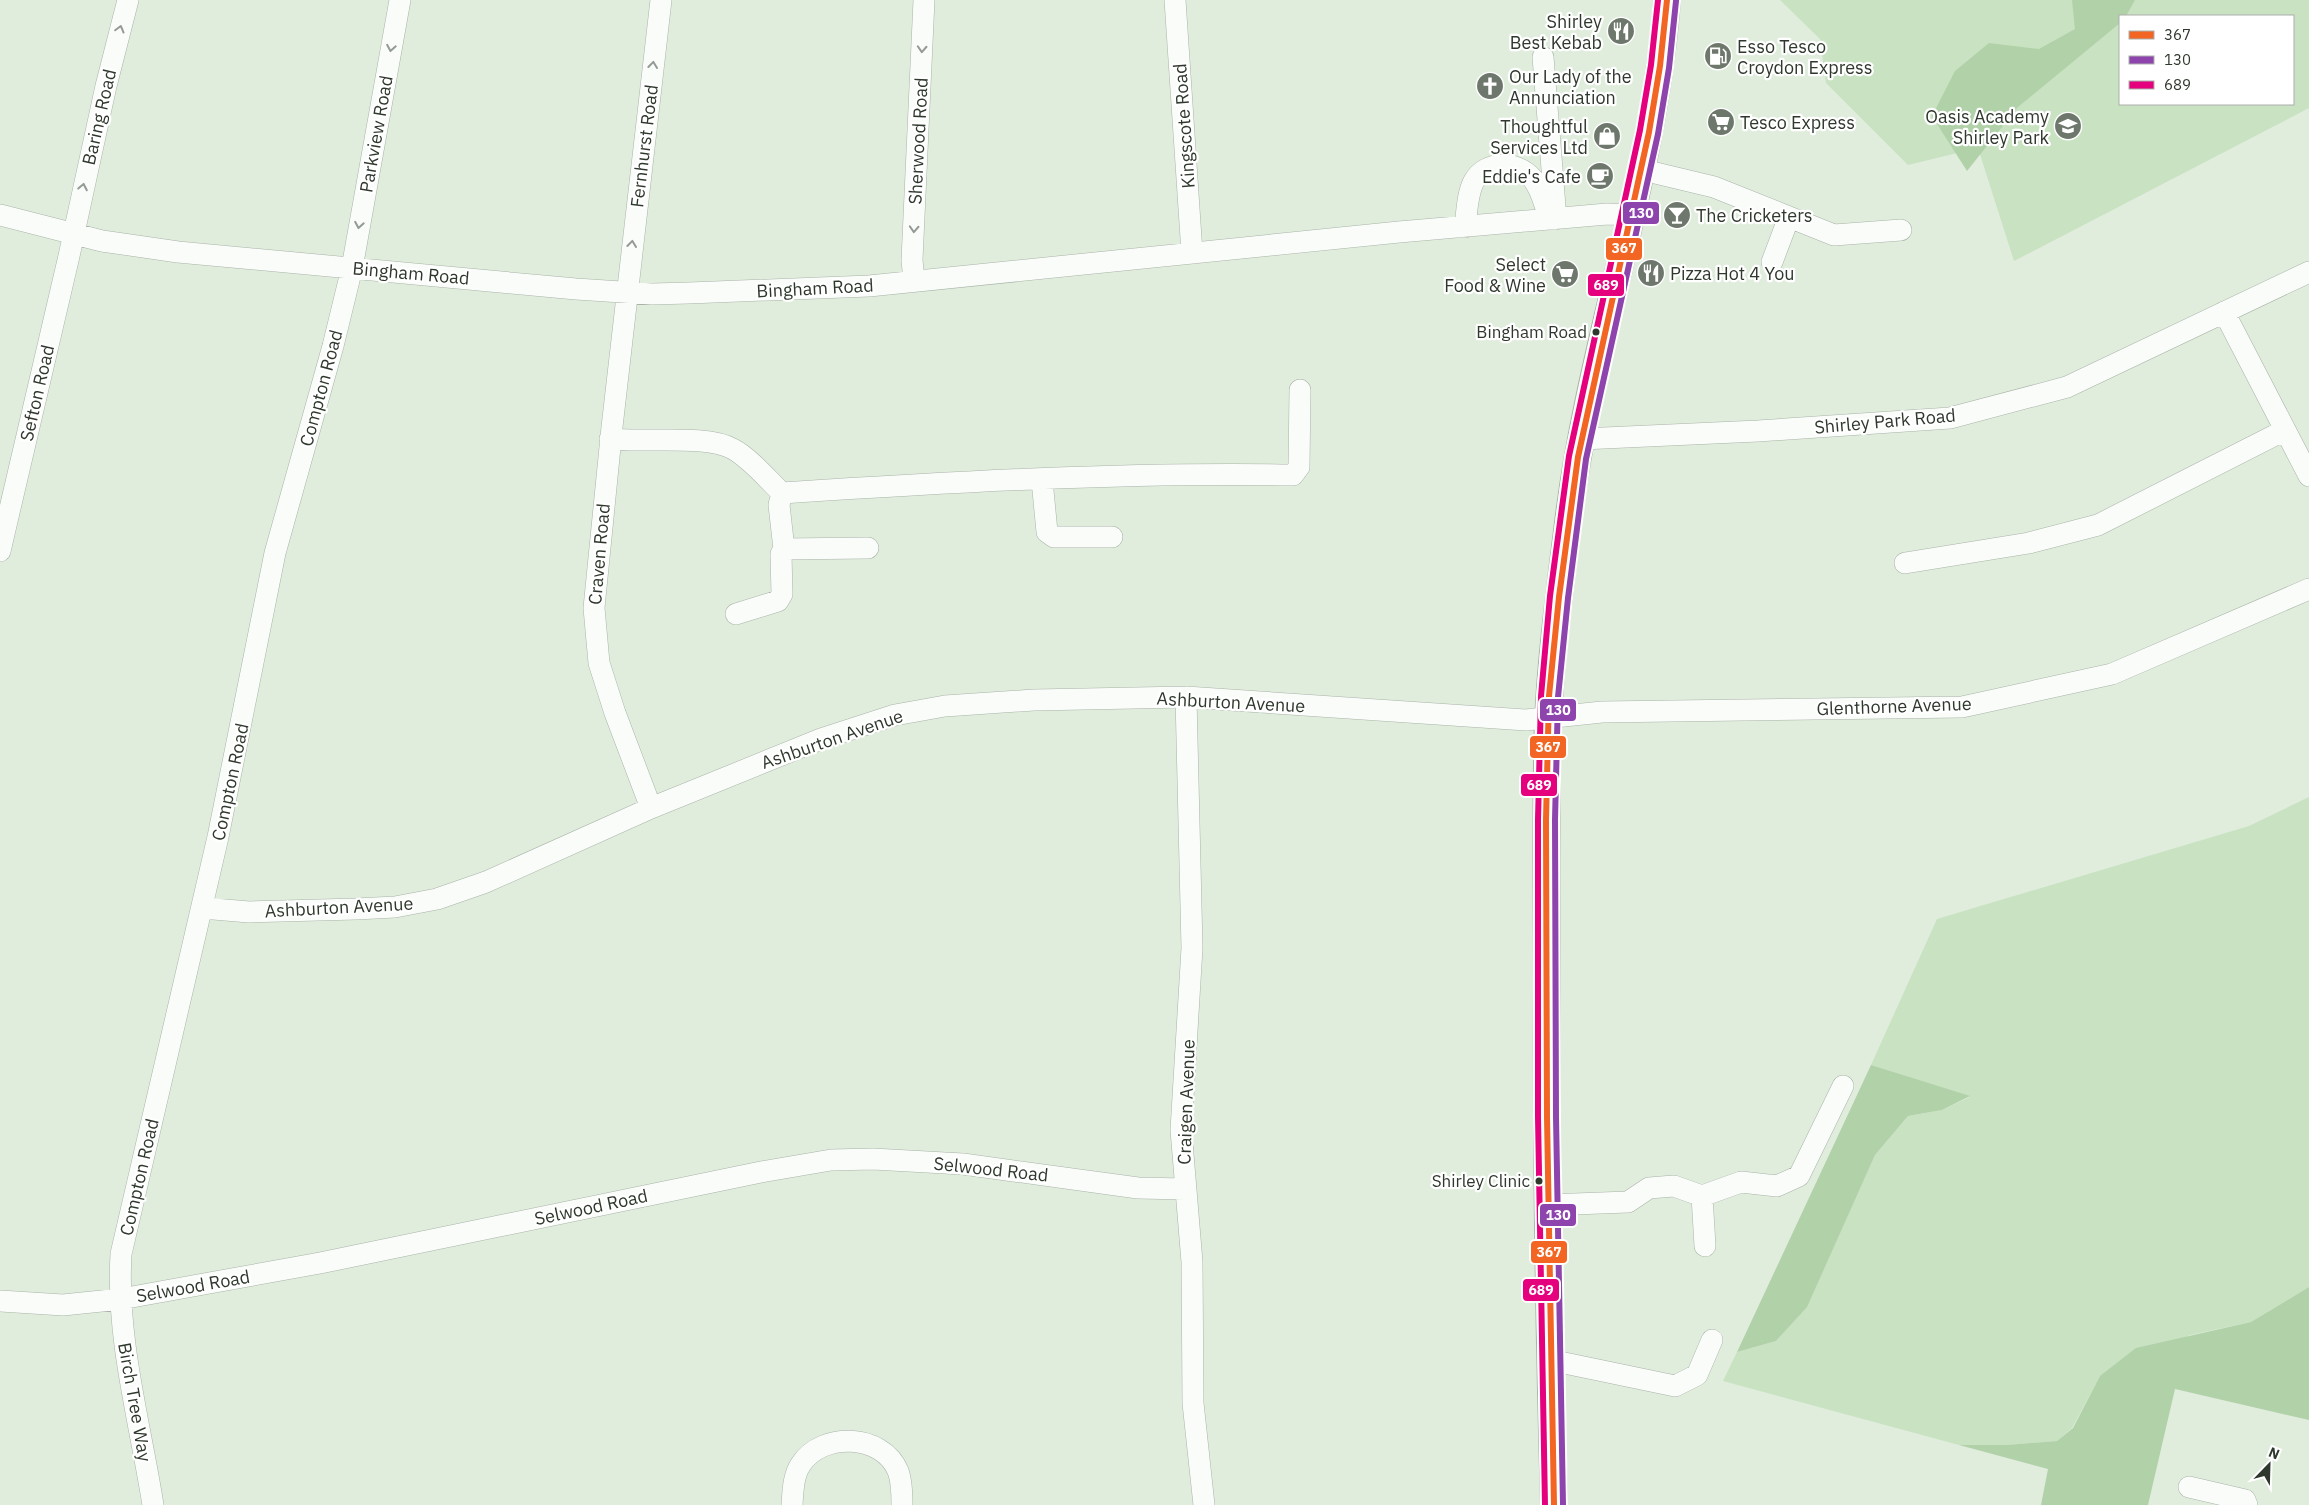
<svg xmlns="http://www.w3.org/2000/svg" width="2309" height="1505" font-family="'IBM Plex Sans',sans-serif">
	<style>
		.green { fill: #c8e2c2; fill-rule: evenodd }
		.forest { fill: #b1d1a9 }
		.lines { fill: none; stroke-linecap: round; stroke-linejoin: round }
		.minor-casing { stroke: #a9b3a7; stroke-width: 22 }
		.major-casing { stroke: #a9b3a7; stroke-width: 28 }
		.minor { stroke: #fafcfa; stroke-width: 21 }
		.major { stroke: #fafcfa; stroke-width: 26 }
		.bus-1-casing { stroke: #fff; stroke-width: 10 }
		.bus-2-casing { stroke: #fff; stroke-width: 10 }
		.bus-3-casing { stroke: #fff; stroke-width: 10 }
		.bus-1 { stroke: #f26522; stroke-width: 6 }
		.bus-2 { stroke: #8e44ad; stroke-width: 6 }
		.bus-3 { stroke: #e5007d; stroke-width: 6 }
		.oneway { stroke: #949a94 }
		.bus-dot { fill: #2f382d; stroke: #fff; stroke-width: 2 }
		.labels { text-anchor: middle; dominant-baseline: central; stroke-width: 4.5; stroke-linejoin: round; paint-order: stroke }
		.bus-label { font-size: 17px; fill: #2f382d; stroke: #fff; text-anchor: end }
		.poi-label { font-size: 18px; fill: #2f382d; stroke: #fff; text-anchor: end }
		.street-label { font-size: 18px; fill: #2f382d; stroke: #fff }
		.line-badge { stroke: #fff; stroke-width: 2 }
		.badge-label { font-size: 14px; text-anchor: middle; font-weight: bold; fill: #fff }
	</style>
	<rect width="100%" height="100%" fill="#e0eddd"/>
	<!-- green -->
	<path class="green" d="M1780 0H2309V108L2014 261 1978 148 1908 165 1826 83 1820 39ZM2120 16H2293V104H2120Z
		M2309 797V1287L2251 1322 2190 1335 2100 1376 2072 1428 2057 1441 2007 1445H1959L1723 1381 1737 1352 1776 1341 1806 1307 1875 1155 1908 1116 1942 1110 1970 1097 1871 1065 1937 919 2249 826Z"/>
	<!-- forest -->
	<path class="forest" d="M2072 0H2135L2126 16H2120V23L2018 107 1967 171 1932 116 1955 71 1989 43 2039 49 2075 29Z
		M1871 1065 1970 1096 1942 1110 1908 1116 1875 1155 1807 1307 1776 1341 1737 1352Z
		M2309 1287V1420L2175 1389 2148 1505H2041L2048 1469 1959 1445H2007L2057 1441 2073 1428 2100 1376 2136 1348 2251 1322Z"/>
	<g class="lines">
		<!-- minor casing -->
		<g class="minor-casing">
			<path id="minor" d="M1175 0 1192 253
				M1543 57 1556 219
				M1643 170 1714 187 1789 217 1772 262
				M0 215 102 241 178 252 576 289 652 294 689 293 869 286 1399 232 1607 214 1633 215
				M1789 217 1834 235 1901 230
				M1465 227C1467 212 1467 194 1474 181 1486 160 1516 161 1531 177 1541 187 1544 204 1549 217
				M914 281 912 260 924 0
				M2224 312 2309 476
				M610 439C644 443 707 434 733 449 751 459 767 479 782 493
				M1582 439 1758 431 1950 418 2067 387 2309 272
				M1042 480 1047 532 1054 537H1112
				M868 548 784 549 779 505 782 493C952 482 1123 472 1293 475L1299 467 1300 390
				M0 551 69 256 106 86 128 0
				M1905 563 2029 543 2098 525 2285 430
				M736 614 778 601 782 594 781 554 784 549
				M1186 697 1192 948 1181 1130 1192 1262 1193 1403 1204 1505
				M651 808 615 713 599 663 594 608 612 427 661 0
				M202 908 249 912 356 909 395 907 437 899 486 882 651 808 821 739 895 715 945 706 1034 700 1186 697 1526 720 1602 712 1962 707 2112 674 2309 589
				M1702 1196 1705 1246
				M1547 1205 1628 1202 1649 1188 1674 1186 1702 1196 1741 1182 1777 1186 1799 1176 1843 1086
				M0 1301 63 1305 121 1299 320 1263 761 1172 831 1160 873 1159 963 1164 1138 1188 1185 1189
				M1550 1360 1675 1386 1697 1375 1712 1340
				M2189 1487 2245 1500 2247 1505
				M153 1505C140 1422 116 1339 121 1254L218 837 275 553 333 346 352 268 400 0
				M792 1505C793 1491 793 1476 801 1464 822 1432 882 1433 898 1471 902 1481 902 1494 902 1505"/>
		</g>
		<!-- major casing -->
		<g class="major-casing">
			<path id="major" d="M1554 1505C1549 1332 1546 1160 1547 987 1547 898 1545 809 1548 721 1551 655 1560 589 1568 523 1589 347 1654 178 1667 0"/>
		</g>
		<!-- minor -->
		<use href="#minor" class="minor"/>
		<!-- major -->
		<use href="#major" class="major"/>
		<!-- bus-1 casing -->
		<g class="bus-1-casing">
			<path id="bus-1" d="M1554 1505 1547 1117 1546 820 1549 696 1559 597 1578 457 1649 132 1660 66 1667 0"/>
		</g>
		<!-- bus-2 casing -->
		<g class="bus-2-casing">
			<path id="bus-2" d="M1563 1505 1556 1117 1555 820 1558 697 1568 598 1586 459 1658 134 1669 68 1676 1"/>
		</g>
		<!-- bus-3 casing -->
		<g class="bus-3-casing">
			<path id="bus-3" d="M1545 1505 1538 1117V820L1541 696 1550 596 1569 456 1640 130 1651 65 1658 0"/>
		</g>
		<!-- bus-1 -->
		<use href="#bus-1" class="bus-1"/>
		<!-- bus-2 -->
		<use href="#bus-2" class="bus-2"/>
		<!-- bus-3 -->
		<use href="#bus-3" class="bus-3"/>
	</g>
	<!-- one-way arrows -->
	<defs><path id="oneway-chevron" d="M-2-3.5L2.5 0L-2 3.5" fill="none" stroke-width="1.6" stroke-linecap="round" stroke-linejoin="round" transform="scale(1.25)"/></defs>
	<g class="oneway">
		<use href="#oneway-chevron" transform="translate(120 29) rotate(-75)"/>
		<use href="#oneway-chevron" transform="translate(391 48) rotate(100)"/>
		<use href="#oneway-chevron" transform="translate(922 49) rotate(93)"/>
		<use href="#oneway-chevron" transform="translate(653 65) rotate(-83)"/>
		<use href="#oneway-chevron" transform="translate(83 187) rotate(-79)"/>
		<use href="#oneway-chevron" transform="translate(359 225) rotate(100)"/>
		<use href="#oneway-chevron" transform="translate(914 229) rotate(93)"/>
		<use href="#oneway-chevron" transform="translate(632 244) rotate(-83)"/>
	</g>
	<!-- icons -->
	<defs>
		<g id="restaurant-disc" transform="scale(1.4375)"><circle r="9.5" fill="#6d776b" stroke="#fff"/><path d="M-5-6h1v4h1v-4h1v4h1v-4h1v5L-1.5 .5V6h-2V.5L-5-1ZM5-6V6H3V1.5H1.5Q1.5-4 5-6Z" fill="#fff"/></g>
		<g id="fuel-disc" transform="scale(1.4375)"><circle r="9.5" fill="#6d776b" stroke="#fff"/><path d="M-5.5-6h7V0h2V4h1.3V-2.5L3-4.5l.8-.8L6-3V5H2.5V1h-1V6h-7ZM-4.2-4.7v3.2H.2V-4.7Z" fill="#fff"/></g>
		<g id="church-disc" transform="scale(1.4375)"><circle r="9.5" fill="#6d776b" stroke="#fff"/><path d="M-1.2-6h2.4v3.5h3.3v2.4h-3.3V6h-2.4V-.1h-3.3v-2.4h3.3Z" fill="#fff"/></g>
		<g id="supermarket-disc" transform="scale(1.4375)"><circle r="9.5" fill="#6d776b" stroke="#fff"/><path d="M-6-5.5h2.5l.6 2H6L4.5 2H-2.5L-4.4-4H-6ZM-1.5 3.2a1.3 1.3 0 1 0 .1 0ZM3 3.2a1.3 1.3 0 1 0 .1 0Z" fill="#fff"/></g>
		<g id="school-disc" transform="scale(1.4375)"><circle r="9.5" fill="#6d776b" stroke="#fff"/><path d="M0-5L7-2L0 1L-7-2ZM-4 1L0 2.5L4 1V4Q0 6-4 4Z" fill="#fff"/></g>
		<g id="shop-disc" transform="scale(1.4375)"><circle r="9.5" fill="#6d776b" stroke="#fff"/><path d="M-5-2.5h2.3a2.7 3.5 0 0 1 5.4 0H5L5.5 6h-11ZM-1.5-2.5h3a1.5 2.3 0 0 0-3 0Z" fill="#fff"/></g>
		<g id="cafe-disc" transform="scale(1.4375)"><circle r="9.5" fill="#6d776b" stroke="#fff"/><path d="M-5.5-4.5H6V0H3Q3 3.5 0 3.5H-2.5Q-5.5 3.5-5.5 0ZM3-3.2v2h1.7v-2ZM-6 4.5H4V6H-6Z" fill="#fff"/></g>
		<g id="bar-disc" transform="scale(1.4375)"><circle r="9.5" fill="#6d776b" stroke="#fff"/><path d="M-6-5H6L.8 .8V4.5H3.5V6h-7V4.5H-.8V.8Z" fill="#fff"/></g>
	</defs>
	<g fill-rule="evenodd">
		<use href="#restaurant-disc" x="1621" y="31"/>
		<use href="#fuel-disc" x="1718" y="56"/>
		<use href="#church-disc" x="1490" y="86"/>
		<use href="#supermarket-disc" x="1721" y="122"/>
		<use href="#school-disc" x="2068" y="126"/>
		<use href="#shop-disc" x="1607" y="136"/>
		<use href="#cafe-disc" x="1600" y="176"/>
		<use href="#bar-disc" x="1677" y="215"/>
		<use href="#restaurant-disc" x="1651" y="273"/>
		<use href="#supermarket-disc" x="1565" y="274"/>
	</g>
	<!-- markers -->
	<g class="bus-dot">
		<circle cx="1596" cy="332" r="4.5"/>
		<circle cx="1539" cy="1181" r="4.5"/>
	</g>
	<g class="labels">
		<!-- bus labels -->
		<g class="bus-label">
			<text x="1587" y="332">Bingham Road</text>
			<text x="1530" y="1181">Shirley Clinic</text>
		</g>
		<!-- poi labels -->
		<g class="poi-label">
			<text x="1602" y="21">Shirley<tspan x="1602" dy="21">Best Kebab</tspan></text>
			<text x="1737" y="46" text-anchor="start">Esso Tesco<tspan x="1737" dy="21">Croydon Express</tspan></text>
			<text x="1509" y="76" text-anchor="start">Our Lady of the<tspan x="1509" dy="21">Annunciation</tspan></text>
			<text x="2049" y="116">Oasis Academy<tspan x="2049" dy="21">Shirley Park</tspan></text>
			<text x="1740" y="122" text-anchor="start">Tesco Express</text>
			<text x="1588" y="126">Thoughtful<tspan x="1588" dy="21">Services Ltd</tspan></text>
			<text x="1581" y="176">Eddie's Cafe</text>
			<text x="1696" y="215" text-anchor="start">The Cricketers</text>
			<text x="1546" y="264">Select<tspan x="1546" dy="21">Food &amp; Wine</tspan></text>
			<text x="1670" y="273" text-anchor="start">Pizza Hot 4 You</text>
		</g>
		<!-- street labels -->
		<g class="street-label">
			<text transform="translate(99 117) rotate(-77)">Baring Road</text>
			<text transform="translate(1184 126) rotate(-94)">Kingscote Road</text>
			<text transform="translate(376 134) rotate(-80)">Parkview Road</text>
			<text transform="translate(918 141) rotate(-87)">Sherwood Road</text>
			<text transform="translate(644 146) rotate(-83)">Fernhurst Road</text>
			<text transform="translate(411 273) rotate(5)">Bingham Road</text>
			<text transform="translate(815 288) rotate(-3)">Bingham Road</text>
			<text transform="translate(321 388) rotate(-75)">Compton Road</text>
			<text transform="translate(37 393) rotate(-77)">Sefton Road</text>
			<text transform="translate(1885 421) rotate(-5)">Shirley Park Road</text>
			<text transform="translate(599 554) rotate(-85)">Craven Road</text>
			<text transform="translate(1231 702) rotate(3)">Ashburton Avenue</text>
			<text transform="translate(1894 706) rotate(-2)">Glenthorne Avenue</text>
			<text transform="translate(832 739) rotate(-19)">Ashburton Avenue</text>
			<text transform="translate(230 782) rotate(-78)">Compton Road</text>
			<text transform="translate(339 907) rotate(-3)">Ashburton Avenue</text>
			<text transform="translate(1186 1102) rotate(-88)">Craigen Avenue</text>
			<text transform="translate(991 1169) rotate(6)">Selwood Road</text>
			<text transform="translate(139 1177) rotate(-77)">Compton Road</text>
			<text transform="translate(591 1207) rotate(-12)">Selwood Road</text>
			<text transform="translate(193 1286) rotate(-10)">Selwood Road</text>
			<text transform="translate(135 1402) rotate(80)">Birch Tree Way</text>
		</g>
	</g>
	<g class="line-badge">
		<rect x="1622" y="201" width="38" height="24" rx="5" fill="#8e44ad"/>
		<rect x="1605" y="237" width="38" height="24" rx="5" fill="#f26522"/>
		<rect x="1587" y="273" width="38" height="24" rx="5" fill="#e5007d"/>
		<rect x="1539" y="698" width="38" height="24" rx="5" fill="#8e44ad"/>
		<rect x="1529" y="735" width="38" height="24" rx="5" fill="#f26522"/>
		<rect x="1520" y="773" width="38" height="24" rx="5" fill="#e5007d"/>
		<rect x="1539" y="1203" width="38" height="24" rx="5" fill="#8e44ad"/>
		<rect x="1530" y="1240" width="38" height="24" rx="5" fill="#f26522"/>
		<rect x="1522" y="1278" width="38" height="24" rx="5" fill="#e5007d"/>
	</g>
	<g class="badge-label">
		<text x="1641" y="218">130</text>
		<text x="1624" y="253">367</text>
		<text x="1606" y="290">689</text>
		<text x="1558" y="715">130</text>
		<text x="1548" y="752">367</text>
		<text x="1539" y="790">689</text>
		<text x="1558" y="1220">130</text>
		<text x="1549" y="1257">367</text>
		<text x="1541" y="1295">689</text>
	</g>
	<!-- legend -->
	<rect x="2119" y="15" width="175" height="90" fill="#ffffff" stroke="#acafab"/>
	<rect x="2129" y="31" width="25" height="8" fill="#f26522" stroke="#acafab"/>
	<text x="2164" y="40" font-size="15" fill="#2f382d">367</text>
	<rect x="2129" y="56" width="25" height="8" fill="#8e44ad" stroke="#acafab"/>
	<text x="2164" y="65" font-size="15" fill="#2f382d">130</text>
	<rect x="2129" y="81" width="25" height="8" fill="#e5007d" stroke="#acafab"/>
	<text x="2164" y="90" font-size="15" fill="#2f382d">689</text>
	<!-- north arrow -->
	<g transform="translate(2269 1465) rotate(23)" stroke="#ffffff" stroke-width="4" paint-order="stroke">
	<path d="M0-4L9 19L0 12L-9 19Z" fill="#2f382d"/>
	<text y="-8" font-size="14" font-weight="bold" text-anchor="middle" fill="#2f382d">N</text>
	</g>
</svg>
